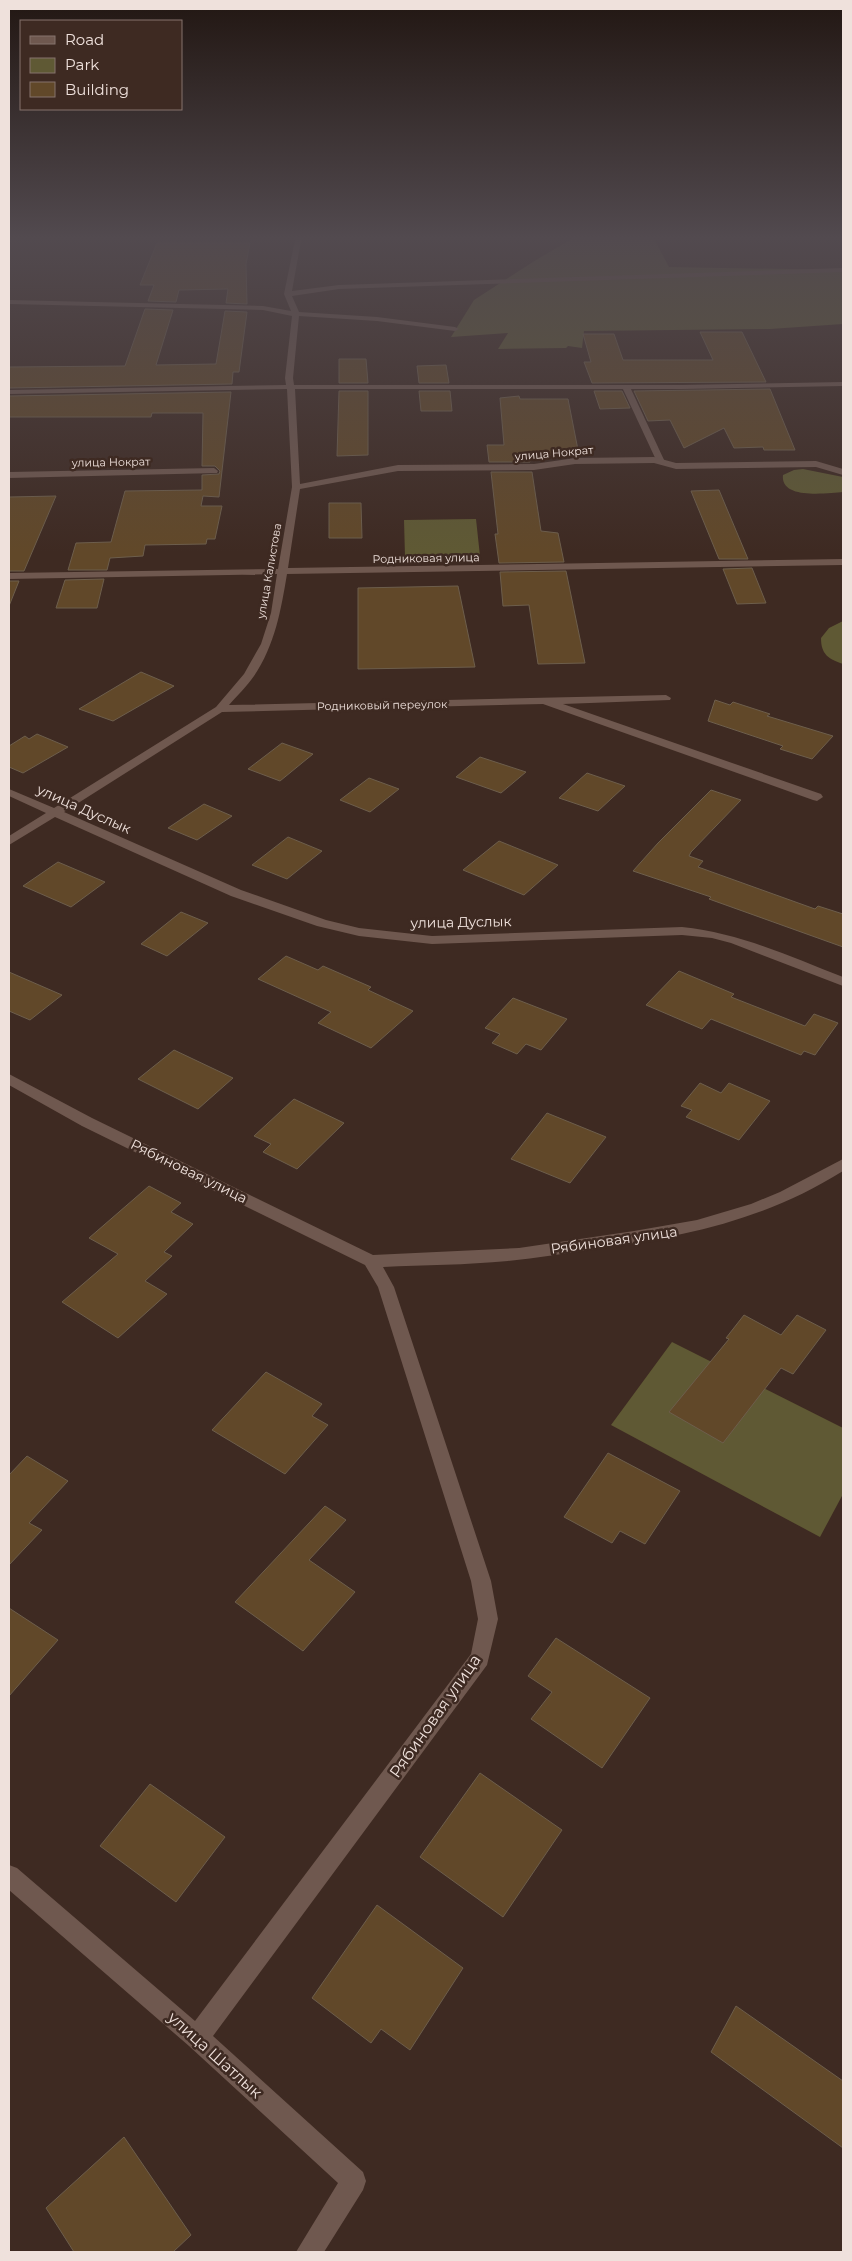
<svg xmlns="http://www.w3.org/2000/svg" width="852" height="2261" font-family="Montserrat,sans-serif">
	<style>
		.green { fill: #5f5934 }
		.building { fill: #614829; stroke: #6d5e4c }
		.lines { fill: none; stroke-linecap: round; stroke-linejoin: round }
		.lane { fill: #6f584f; fill-rule: evenodd }
		.street { fill: #6f584f; fill-rule: evenodd }
		.labels { text-anchor: middle; dominant-baseline: central; stroke-width: 5; stroke-linejoin: round; paint-order: stroke }
		.far-street-label { font-size: 11px; fill: #efe1dc; stroke: #3e2a22 }
		.street-label { font-size: 14px; fill: #efe1dc; stroke: #3e2a22 }
		.near-street-label { font-size: 16px; fill: #efe1dc; stroke: #3e2a22 }
	</style>
	<rect width="100%" height="100%" fill="#3e2a22"/>
	<!-- green -->
	<path class="green" d="M652 235 669 267 843 270V324L770 329 584 331 582 348 568 346 566 348 498 349 508 333 451 337 474 300 536 260 577 236Z
		M803 469 843 477V492C828 493 780 500 783 475L794 470Z
		M476 519 480 556 405 557 404 520Z
		M843 621V664C828 659 821 654 821 638L829 628Z
		M672 1342 843 1428V1494L820 1537 611 1425Z"/>
	<!-- building -->
	<path class="building" d="M157 243H250L246 264 247 304 226 303 228 289 179 290 176 302 148 301 154 285H140Z
		M145 309 173 310 156 365 216 364 225 311 247 312 239 372H233L232 384 9 388V367L125 366Z
		M700 332H742L766 382 592 383 584 362H591L583 334H614L623 360H713Z
		M339 359H366L368 383H339Z
		M446 365 449 383H419L417 366Z
		M770 389 795 450H764L763 447 734 448 724 428 684 448 670 420 648 421 634 391Z
		M339 391H368V455L337 456Z
		M419 391H450L452 411H421Z
		M594 391H622L630 408 600 409Z
		M231 392 219 497 203 496 201 506H222L215 539H207L206 544 145 545 143 556 110 558 107 570H68L76 543 111 542 125 491 202 490V475L219 474 220 471 215 466H202L203 413H152L151 417H9V396Z
		M519 396 520 399H568L579 455 529 456 530 462H489L487 445H504L500 398Z
		M491 472H532L541 531 558 533 564 562 499 563 495 534H498Z
		M719 490 748 559H719L691 491Z
		M56 496 24 571H9V497Z
		M329 503H361L362 538H329Z
		M752 568 766 603 737 604 723 569Z
		M566 571 585 663 538 664 529 605 503 606 500 572Z
		M104 579 97 608H56L65 580Z
		M9 581H19L9 606Z
		M458 586 475 667 358 669V588Z
		M141 672 174 686 113 721 79 709Z
		M715 700 730 705 733 702 770 714 767 716 833 736 812 759 780 749 783 746 708 721Z
		M37 734 68 747 23 773 9 767V746L25 736 29 739Z
		M282 743 313 754 280 781 248 769Z
		M480 757 526 772 501 793 456 777Z
		M587 773 625 786 598 811 559 798Z
		M369 778 399 789 370 812 340 800Z
		M711 790 741 800 691 852 689 856 703 861 698 867 815 909 818 906 843 914V947L709 899 711 897 633 871 658 843Z
		M204 804 232 816 197 840 168 828Z
		M288 837 322 851 287 879 252 865Z
		M499 841 558 865 524 895 463 870Z
		M58 862 105 882 71 907 23 886Z
		M181 912 208 923 167 956 141 944Z
		M286 956 318 970 323 966 371 987 368 990 413 1011 371 1048 318 1023 331 1012 258 979Z
		M679 971 734 994 731 997 805 1026 814 1014 838 1023 815 1055 804 1051 801 1055 711 1019 702 1029 646 1005Z
		M9 972 62 995 30 1020 9 1011Z
		M513 998 567 1019 541 1050 526 1044 517 1054 492 1043 500 1034 485 1028Z
		M174 1050 233 1078 198 1109 138 1079Z
		M700 1083 721 1093 729 1083 770 1101 739 1140 686 1117 692 1110 681 1106Z
		M294 1099 344 1123 297 1169 263 1152 271 1144 254 1136Z
		M547 1113 606 1137 570 1183 511 1159Z
		M149 1186 181 1203 171 1212 193 1224 164 1252 172 1256 145 1281 167 1294 118 1338 62 1302 118 1254 89 1238Z
		M744 1315 781 1335 797 1315 826 1330 793 1374 781 1368 723 1443 669 1412 729 1339 726 1338Z
		M266 1372 322 1404 312 1416 328 1425 285 1474 212 1430Z
		M608 1453 680 1491 645 1544 620 1531 612 1543 564 1517Z
		M27 1456 68 1481 29 1523 42 1530 9 1565V1475Z
		M325 1506 346 1520 309 1560 355 1592 303 1651 235 1602Z
		M9 1608 58 1640 9 1696Z
		M556 1638 650 1698 602 1768 531 1719 552 1692 528 1676Z
		M480 1773 562 1830 503 1917 420 1857Z
		M150 1784 225 1837 176 1902 100 1846Z
		M377 1905 463 1968 410 2050 381 2029 371 2043 312 1998Z
		M736 2006 843 2081V2148L711 2052Z
		M124 2137 191 2235 173 2252H74L46 2208Z"/>
	<g class="lines">
		<!-- lane -->
		<path class="lane" d="M623 385 630 387 665 462 664 464 657 462 622 387Z"/>
		<!-- street -->
		<path class="street" d="M9 235H84L81 237 9 238Z
			M296 235H302L292 291 339 285 843 268V272L339 289 292 296 299 312 377 317 455 327 459 329 455 331 377 321 299 316 293 378 294 385H682L843 382V386L682 389H295L300 484 398 465 534 464 575 458 654 457 676 463 816 461 843 469V475L816 467 676 469 654 463 575 464 534 470 398 471 300 489 288 568 843 559V565L287 574C281 610 275 645 254 676 247 686 237 696 229 705L666 695 671 698 670 700 563 704 821 794 823 797 817 801 813 800 543 704 222 712 64 812 241 890 326 920 359 928 432 936 682 927C740 933 789 956 843 977V986L731 943 712 938 682 935 432 944 359 936 317 926 231 896 55 817 9 845V836L46 813 9 796V789L54 808 216 707 244 674 261 644 271 613 277 574 9 579V573L278 569 292 487 287 389 9 394V390L286 385 285 378 292 316 263 310 9 304V300L263 306 291 311 284 294Z
			M214 468 218 471 217 473 9 478V472Z
			M9 1074 92 1118 373 1255 519 1248 634 1231 697 1220 751 1204 780 1192 843 1159V1171C765 1220 685 1236 595 1249 566 1253 537 1258 508 1261 466 1265 424 1265 383 1267L394 1287 491 1581 498 1619 487 1665 213 2036 363 2172 366 2181 363 2190 324 2252H296L338 2183 189 2046 9 1890V1865L17 1868 195 2021 471 1654 478 1619 471 1581 378 1287 365 1265 82 1126 9 1085Z"/>
	</g>
	<!-- sky -->
	<linearGradient id="sky" x2="0" y2="1"><stop stop-color="#221713"/><stop offset="0.43" stop-color="#524a4f"/><stop offset="1" stop-color="#524a4f" stop-opacity="0"/></linearGradient>
	<rect width="852" height="552" fill="url(#sky)"/>
	<g class="labels">
		<!-- far-street labels -->
		<g class="far-street-label">
			<text transform="translate(554 453) rotate(-5)">улица Нократ</text>
			<text transform="translate(111 462) rotate(-1)">улица Нократ</text>
			<text transform="translate(426 558) rotate(-1)">Родниковая улица</text>
			<text transform="translate(269 571) rotate(-80)">улица Калистова</text>
			<text transform="translate(382 705) rotate(-1)">Родниковый переулок</text>
		</g>
		<!-- street labels -->
		<g class="street-label">
			<text transform="translate(84 809) rotate(24)">улица Дуслык</text>
			<text transform="translate(461 922) rotate(-1)">улица Дуслык</text>
			<text transform="translate(189 1171) rotate(26)">Рябиновая улица</text>
			<text transform="translate(614 1240) rotate(-8)">Рябиновая улица</text>
		</g>
		<!-- near-street labels -->
		<g class="near-street-label">
			<text transform="translate(435 1716) rotate(-55)">Рябиновая улица</text>
			<text transform="translate(215 2055) rotate(42)">улица Шатлык</text>
		</g>
	</g>
	<!-- border -->
	<rect width="852" height="2261" fill="none" stroke="#efe1dc" stroke-width="20"/>
	<!-- legend -->
	<rect x="20" y="20" width="162" height="90" fill="#3e2a22" stroke="#85736c"/>
	<rect x="30" y="36" width="25" height="8" fill="#6f584f" stroke="#85736c"/>
	<text x="65" y="45" font-size="15" fill="#efe1dc">Road</text>
	<rect x="30" y="58" width="25" height="15" fill="#5f5934" stroke="#85736c"/>
	<text x="65" y="70" font-size="15" fill="#efe1dc">Park</text>
	<rect x="30" y="82" width="25" height="15" fill="#614829" stroke="#85736c"/>
	<text x="65" y="95" font-size="15" fill="#efe1dc">Building</text>
</svg>
